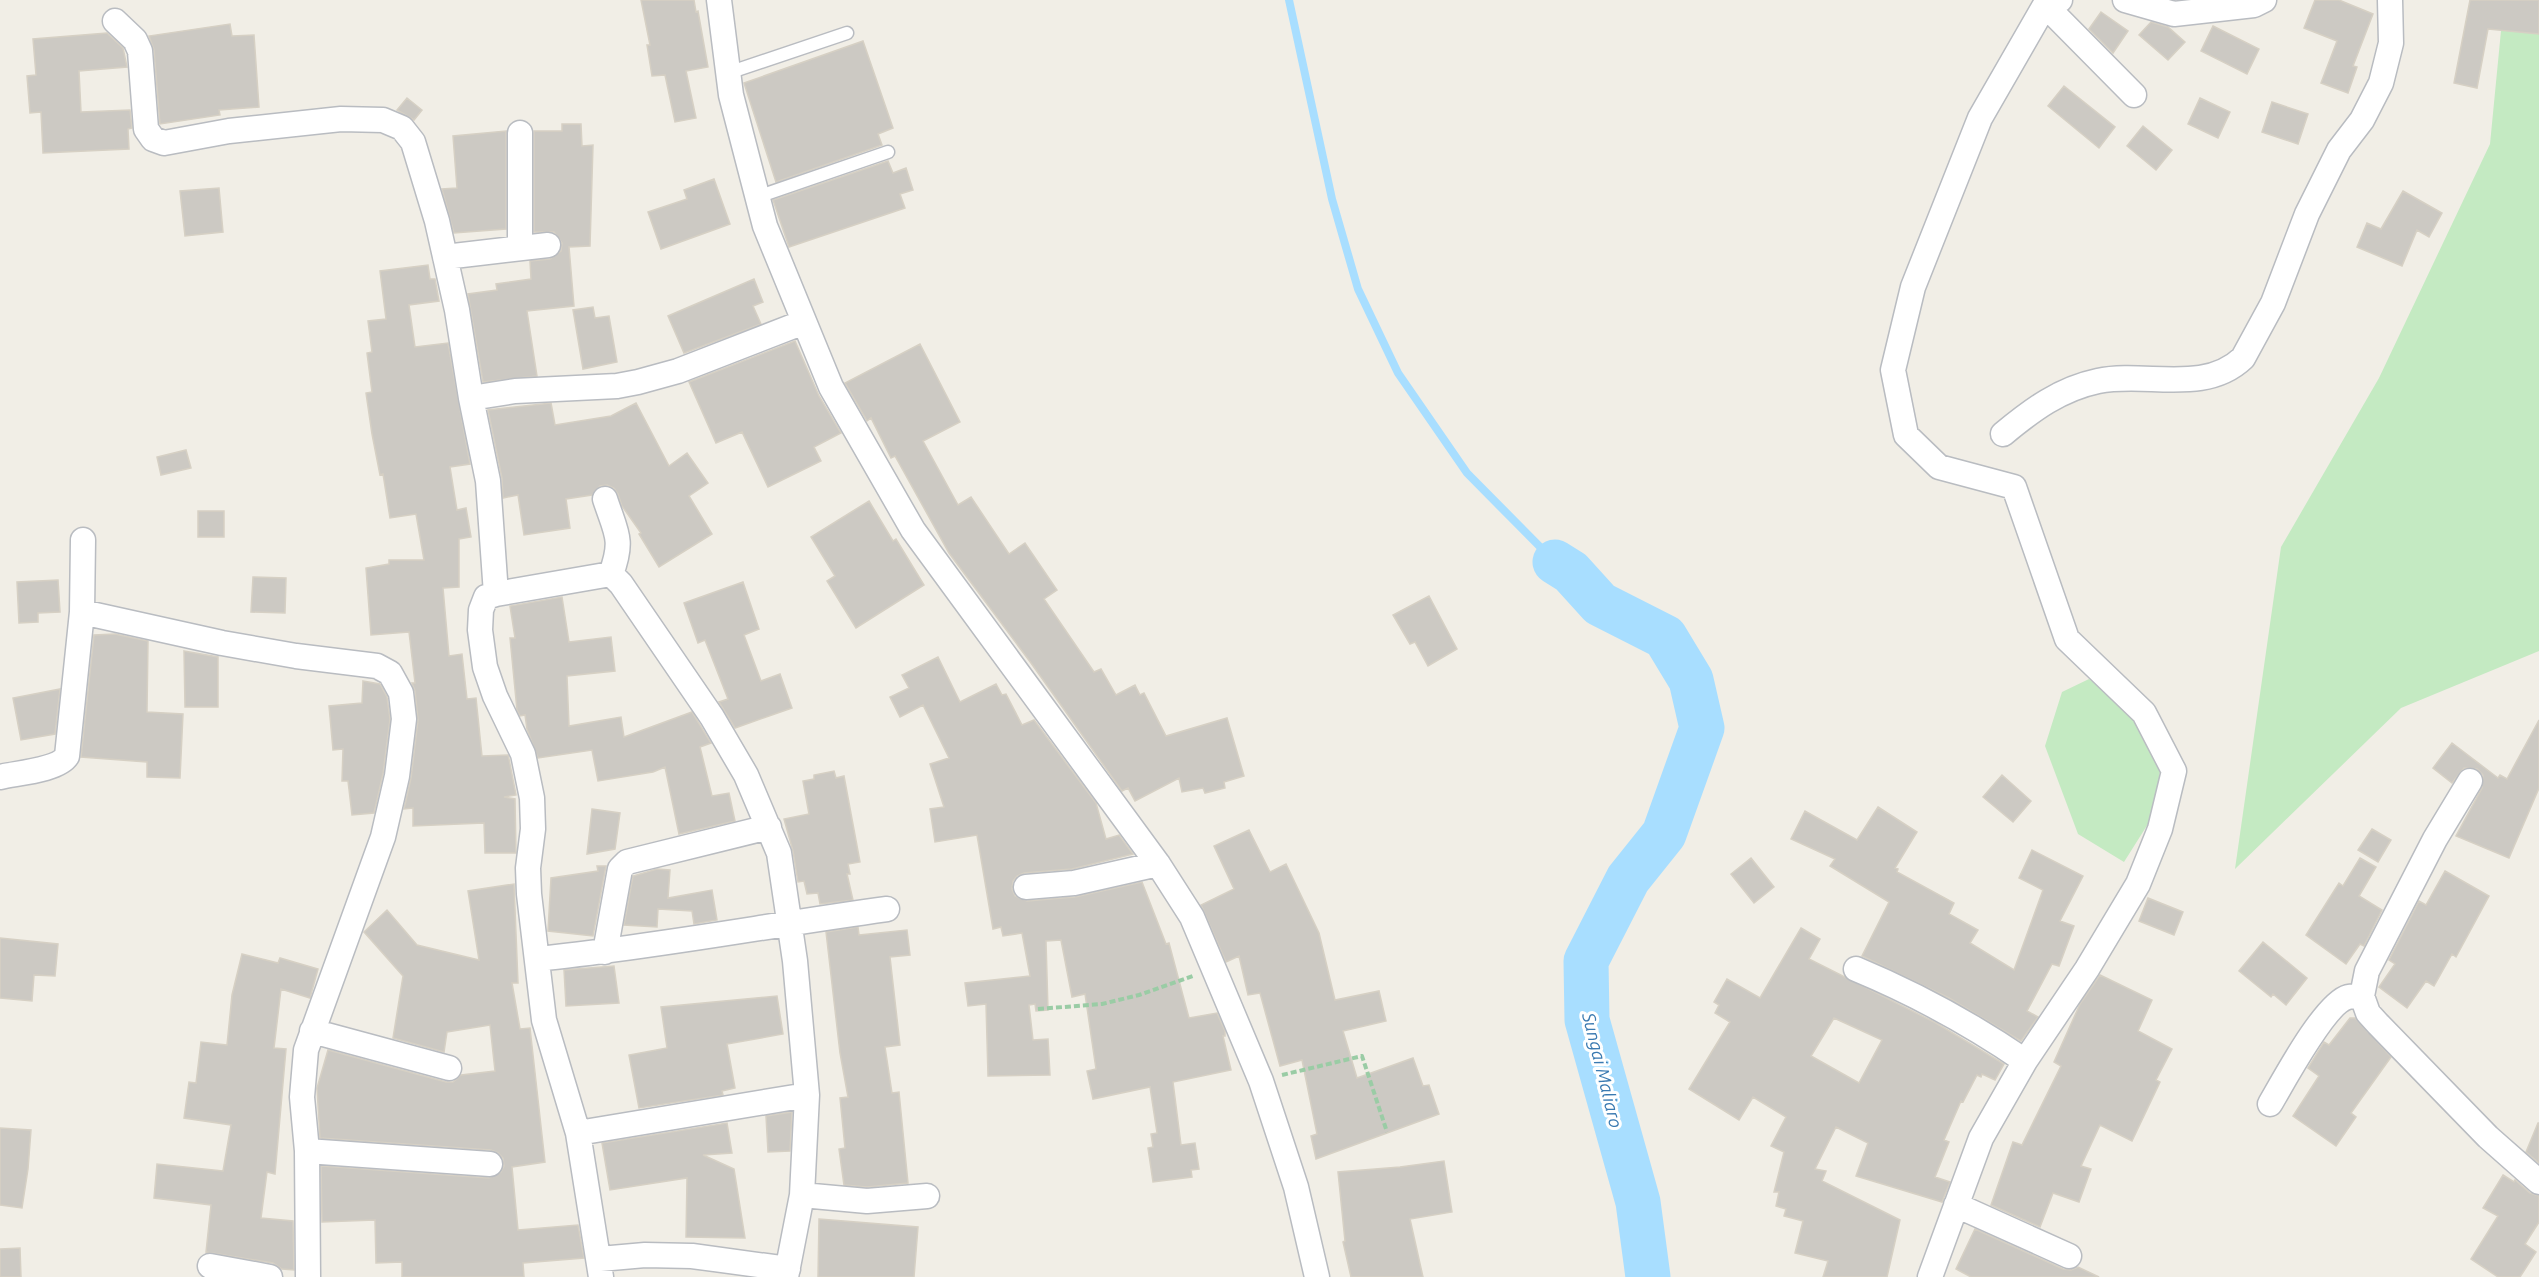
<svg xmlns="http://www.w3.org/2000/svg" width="2539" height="1277" font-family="Ubuntu,sans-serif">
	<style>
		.green { fill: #c4eac2 }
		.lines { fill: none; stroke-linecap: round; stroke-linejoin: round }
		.stream { stroke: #a8deff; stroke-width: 8 }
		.river { stroke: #a8deff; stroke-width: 45 }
		.building { fill: #ccc9c3; stroke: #d6d0c4; stroke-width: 1.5; fill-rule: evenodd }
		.lane-casing { stroke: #b9bcc1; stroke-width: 15 }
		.street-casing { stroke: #b9bcc1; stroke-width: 27 }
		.path { stroke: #9acca5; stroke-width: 4; stroke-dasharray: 6 3; stroke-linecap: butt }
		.lane { stroke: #fff; stroke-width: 12 }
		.street { stroke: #fff; stroke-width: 24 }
		.labels { text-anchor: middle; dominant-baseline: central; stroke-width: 6; stroke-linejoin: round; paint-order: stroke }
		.water-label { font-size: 18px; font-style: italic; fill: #3a7ab1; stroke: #fff }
	</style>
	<rect width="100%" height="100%" fill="#f1eee6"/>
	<!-- green -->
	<path class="green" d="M2504 0H2539V651L2401 708 2235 869 2281 547 2379 378 2490 144Z
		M2089 679 2141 720 2162 759 2153 816 2124 862 2078 834 2045 746 2062 692Z"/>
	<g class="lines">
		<!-- stream -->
		<path class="stream" d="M1289 0 1332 199 1358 289 1398 373 1467 473 1555 562"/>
		<!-- river -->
		<path class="river" d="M1555 562 1571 572 1600 604 1665 637 1691 680 1702 728 1664 834 1628 879 1586 961 1587 1020 1638 1202 1648 1277"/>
	</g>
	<!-- building -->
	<path class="building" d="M641 0H694L696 12 698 11 708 67 686 71 696 118 675 122 665 75 652 76 647 45H650Z
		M2315 0H2339L2373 14 2353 66 2357 67 2348 93 2321 83 2337 41 2304 28Z
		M2470 0H2539V34L2488 29 2477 88 2454 83Z
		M2101 12 2128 31 2113 53 2089 29Z
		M2151 22 2168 27 2185 42 2168 60 2139 35Z
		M230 24 232 36 254 35 259 107 219 110 220 115 160 124 154 50 149 36Z
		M2213 26 2259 49 2247 74 2201 51Z
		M107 33 123 48 127 67 79 71 81 112 130 110 132 128 128 129 129 149 43 153 41 112 30 113 27 76 36 75 33 39Z
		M863 41 893 128 878 134 882 145 776 182 744 83Z
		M2064 86 2115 127 2099 148 2048 106Z
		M407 98 422 110 414 120 397 110Z
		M2200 98 2230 112 2218 138 2188 124Z
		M2272 102 2308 114 2298 144 2262 132Z
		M562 124H581L582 146 593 145 590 246 569 247 574 306 527 311 537 376 483 382 468 294 497 290 496 284 531 279 530 261 550 259 561 251 562 243 554 232H534V131H562Z
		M2143 126 2172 150 2156 170 2127 146Z
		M506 131V229L454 233 442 189 457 188 453 136Z
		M888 161 893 173 906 168 913 190 900 194 905 208 789 247 773 200Z
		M714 179 730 224 661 249 648 212 687 199 684 190Z
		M219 188 223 232 185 236 180 191Z
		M2403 191 2442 213 2429 237 2417 230 2402 266 2357 247 2367 223 2381 229Z
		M428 265 430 279H435L439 301 409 305 415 347 448 343 470 464 450 467 457 510 466 508 471 537 459 539V587L443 588 449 656 462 654 467 699 476 698 482 756 508 755 509 759 516 795 504 797 515 799 516 853H485L484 823 413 826V808L404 809 411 778 418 720 415 691 412 683H415L409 632 371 635 366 568 389 564V560H424L416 514 390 518 383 474 380 475 372 434 366 393 372 392 367 353 372 352 368 321 386 319 380 271Z
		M754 279 763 302 753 306 761 324 684 353 668 316Z
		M593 307 595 318 609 316 617 362 583 369 573 310Z
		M795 341 819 396 841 433 814 447 821 461 768 487 742 432 716 443 689 382Z
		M920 344 960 422 923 441 958 505 971 497 1009 554 1025 543 1057 590 1044 599 1094 672 1101 669 1116 695 1135 685 1140 695 1144 693 1166 736 1227 718 1244 776 1224 782 1225 788 1205 793 1203 788 1182 792 1179 778 1135 801 1128 788 1122 791 1031 663 949 553 895 456 891 458 871 418 867 421 845 383Z
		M551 403 555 425 611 416 636 403 669 466 687 453 708 483 689 496 712 534 659 567 639 534 641 533 622 506 618 494 614 488 607 485 600 486 592 495 566 499 570 528 524 535 518 495 503 498 502 478 488 410Z
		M186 450 191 468 161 475 157 457Z
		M869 501 893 541 896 539 924 585 856 628 827 581 835 576 811 537Z
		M198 511H224V537H198Z
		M253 577 286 578 285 613 251 612Z
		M58 580 60 612 38 613V622L19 623 17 582Z
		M743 582 759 629 744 635 761 681 780 674 792 708 735 728 719 702 728 699 705 640 698 643 684 603Z
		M1429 596 1457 649 1428 666 1415 642 1410 644 1393 615Z
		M562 597 569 642 611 637 615 671 567 676 569 726 621 717 624 737 692 712 711 743 700 747 712 796 729 793 735 821 679 834 665 767 653 772 598 781 592 750 538 758 527 729 525 715 520 716 517 710 510 638H515L510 606Z
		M115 634 148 641 147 712 183 714 180 778 147 777V762L81 757 94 635Z
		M184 651 218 657V707H185Z
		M938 657 960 702 996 684 1002 695 1006 694 1022 725 1034 720 1096 803 1106 839 1119 835 1133 854 1072 869 1024 873 1017 876 1013 881 1012 889 1015 896 1027 901 1075 897 1142 882 1166 944 1169 943 1189 1018 1217 1013 1225 1031V1036H1223L1231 1070 1173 1082 1181 1145 1195 1143 1199 1169 1191 1170 1192 1177 1153 1182 1148 1148 1153 1147 1151 1134 1157 1133 1150 1087 1093 1099 1087 1071 1096 1069 1085 994 1072 997 1061 940 1046 941 1048 1010 1036 1011 1035 1004 1029 1005 1033 1040 1048 1039 1050 1075 988 1076 986 1004 968 1006 965 983 1030 976 1022 933 1003 936 1001 927 993 929 977 835 935 842 930 809 944 807 930 764 949 758 923 705 900 717 890 697 909 688 902 675Z
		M363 681 380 684 387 697 390 719 383 774 374 813 352 815 348 781H342L343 749 333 750 329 706 362 703Z
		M60 689 55 734 21 740 13 698Z
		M2539 720V788L2509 858 2456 836 2482 788 2483 775 2477 769 2464 768 2452 783 2433 768 2452 743 2498 778 2500 775 2507 779Z
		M834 771 836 778 844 776 860 862 848 864 850 874H847L853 900 820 904 818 893 807 894 804 881 798 882 793 851 784 819 809 814 803 781 814 779V775Z
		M2002 775 2031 801 2013 822 1983 797Z
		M1878 807 1917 832 1895 868 1898 869 1897 872 1954 903 1949 914 1978 930 1970 943 2014 970 2043 890 2019 878 2032 850 2083 876 2060 921 2074 926 2059 966 2052 964 2027 1011 2038 1017 2021 1041 1949 998 1862 956 1889 902 1830 866 1835 859 1791 839 1805 811 1857 840Z
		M592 809 620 813 615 849 587 854Z
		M2372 829 2391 840 2378 862 2358 850Z
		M1249 830 1270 872 1286 864 1319 933 1335 1000 1379 991 1386 1021 1343 1031 1357 1078 1413 1058 1423 1086 1429 1085 1439 1114 1316 1159 1311 1136 1317 1134 1302 1060 1280 1066 1260 993 1248 995 1239 956 1226 962 1201 905 1234 889 1214 846Z
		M1751 858 1774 887 1754 903 1731 874Z
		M2360 858 2376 867 2359 896 2382 910 2364 946 2360 944 2346 964 2306 935 2339 883 2343 886Z
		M597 866H606L593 936 548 931 551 878 598 871Z
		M657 869 670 870 668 898 712 890 717 920 694 924 692 911 658 909 657 927 624 925 633 876Z
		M2445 871 2489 896 2456 957 2452 954 2434 986 2426 981 2407 1008 2379 987 2395 964 2389 960 2419 901 2426 905Z
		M514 884 518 983H512L520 1029 530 1028 545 1162 512 1167 518 1230 578 1225 584 1258 523 1263 524 1277H402V1262L376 1263 375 1220 322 1222 321 1166 489 1178 501 1172 504 1166 503 1158 498 1153 491 1150 320 1138 317 1088 328 1050 446 1082H453L461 1075 495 1071 490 1025 447 1032 444 1052 393 1038 403 976 364 932 387 910 417 945 479 960 468 891Z
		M2148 898 2183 912 2174 935 2139 921Z
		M858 927 859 935 907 930 910 955 890 957 900 1045 885 1047 892 1093 899 1092 908 1183 867 1187 844 1185 839 1149 845 1148 840 1098 848 1097 840 1053 826 932Z
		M1801 928 1820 939 1809 959 1936 1023 2004 1064 1995 1080 1982 1074 1981 1077 1977 1075 1963 1102 1961 1101 1944 1140 1949 1142 1935 1177 1950 1182 1942 1202 1856 1176 1868 1143 1836 1127 1815 1169 1826 1171 1822 1181 1900 1220 1887 1277H1823L1828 1261 1795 1253 1803 1221 1784 1216 1786 1209 1776 1206 1779 1192H1774L1784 1152 1771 1146 1786 1117 1753 1097 1739 1120 1689 1089 1730 1022 1715 1013 1719 1005 1714 1002 1727 979 1760 998ZM1834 1018 1882 1040 1859 1083 1811 1056Z
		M0 938 58 944 55 976 34 975 32 1001 0 998Z
		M2263 942 2307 978 2286 1005 2273 994 2271 997 2239 971Z
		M242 954 278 963 280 958 318 969 310 998 281 989 274 1048 286 1049 275 1174 267 1172 261 1218 293 1221 294 1270 282 1269 273 1263 206 1252 211 1205 154 1198 157 1164 223 1171 231 1125 184 1118 189 1082 196 1083 201 1042 227 1045 232 995Z
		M614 966 619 1003 566 1006 564 970Z
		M2100 975 2152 1000 2138 1031 2172 1049 2156 1080 2160 1082 2132 1141 2100 1125 2081 1166 2091 1169 2079 1202 2053 1193 2040 1227 1991 1205 2013 1142 2022 1145 2061 1066 2054 1062 2080 1004Z
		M777 996 783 1034 727 1044 735 1088 722 1091 723 1095 639 1108 629 1055 667 1048 661 1007Z
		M2350 1018H2355L2391 1057 2351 1113 2356 1117 2336 1146 2293 1116 2319 1076 2308 1068 2324 1042 2329 1045Z
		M792 1112 790 1151 768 1152 766 1116Z
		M727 1123 732 1153 703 1155 734 1169 745 1238 686 1237 687 1178 610 1190 602 1143Z
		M2538 1123H2539V1163L2526 1152Z
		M0 1128 31 1130 28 1169 22 1208 0 1205Z
		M1444 1161 1452 1212 1410 1219 1423 1277H1351L1343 1242 1345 1241 1338 1172 1400 1167Z
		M2503 1175 2514 1182 2515 1180 2530 1193 2539 1196V1222L2525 1244 2536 1252 2520 1277H2498L2471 1259 2498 1216 2483 1208Z
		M819 1219 918 1227 914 1277H818Z
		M1975 1229 2063 1269 2071 1270 2078 1267 2099 1277H1971L1956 1269Z
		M20 1248 21 1277H0V1249Z"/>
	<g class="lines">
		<!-- lane casing -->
		<g class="lane-casing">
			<path id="lane" d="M728 73 847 33
				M757 197 888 152"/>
		</g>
		<!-- street casing -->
		<g class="street-casing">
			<path id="street" d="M719 0 731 95 765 226 831 387 913 530 1158 864 1192 917 1261 1081 1296 1187 1317 1277
				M2125 0 2174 14 2254 5 2264 0
				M2045 5 2134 95
				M115 21 135 40 140 51 146 129 153 139 164 143 229 131 341 119 383 120 402 128 413 142 437 221 457 310 471 398 515 391 617 386 638 382 678 371 804 322
				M520 247V133
				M445 257 548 245
				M471 398 488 481 496 594
				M2003 434C2032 410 2060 389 2098 381 2146 371 2204 395 2243 358L2273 303 2307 214 2339 150 2362 120 2381 83 2391 43 2390 0
				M605 499C616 533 624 539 611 574
				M82 612 222 643 296 656 377 666 390 673 401 693 404 719 397 776 383 837 306 1050 302 1097 307 1151 308 1277
				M0 777C17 773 58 770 67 756L82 612 83 540
				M2470 781 2435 839 2367 971 2362 996 2368 1013 2378 1024 2488 1137 2539 1182
				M1026 887 1074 883 1158 864
				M605 952 620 869 627 862 769 827
				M537 959C655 947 770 925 887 909
				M1856 969C1916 994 1971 1024 2025 1061
				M312 1031 449 1068
				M2270 1104C2283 1082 2325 1003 2348 997 2352 996 2358 997 2362 996
				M578 1133 807 1095
				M307 1151 490 1164
				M802 1195 867 1201 927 1196
				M1956 1205 2069 1256
				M600 1259 645 1255 692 1256 788 1269
				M210 1266 270 1277
				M601 1277 578 1133 544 1020 529 894 528 868 533 829 532 798 523 754 495 696 485 667 480 630 481 610 486 597 496 594 611 574 621 584 712 717 746 775 779 853 795 961 807 1095 802 1195 786 1277
				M1930 1277 1981 1138 2025 1061 2087 969 2138 884 2160 829 2174 771 2144 713 2067 639 2014 487 1939 467 1906 435 1893 370 1913 287 1980 118 2045 5 2060 0"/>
		</g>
		<!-- path -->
		<path class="path" d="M1038 1009 1102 1004 1139 995 1193 976
			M1282 1075 1362 1056 1387 1132"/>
		<!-- lane -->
		<use href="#lane" class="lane"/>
		<!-- street -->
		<use href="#street" class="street"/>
	</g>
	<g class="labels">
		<!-- water labels -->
		<g class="water-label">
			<text transform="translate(1603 1070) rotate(76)">Sungai Maliaro</text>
		</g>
	</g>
</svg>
